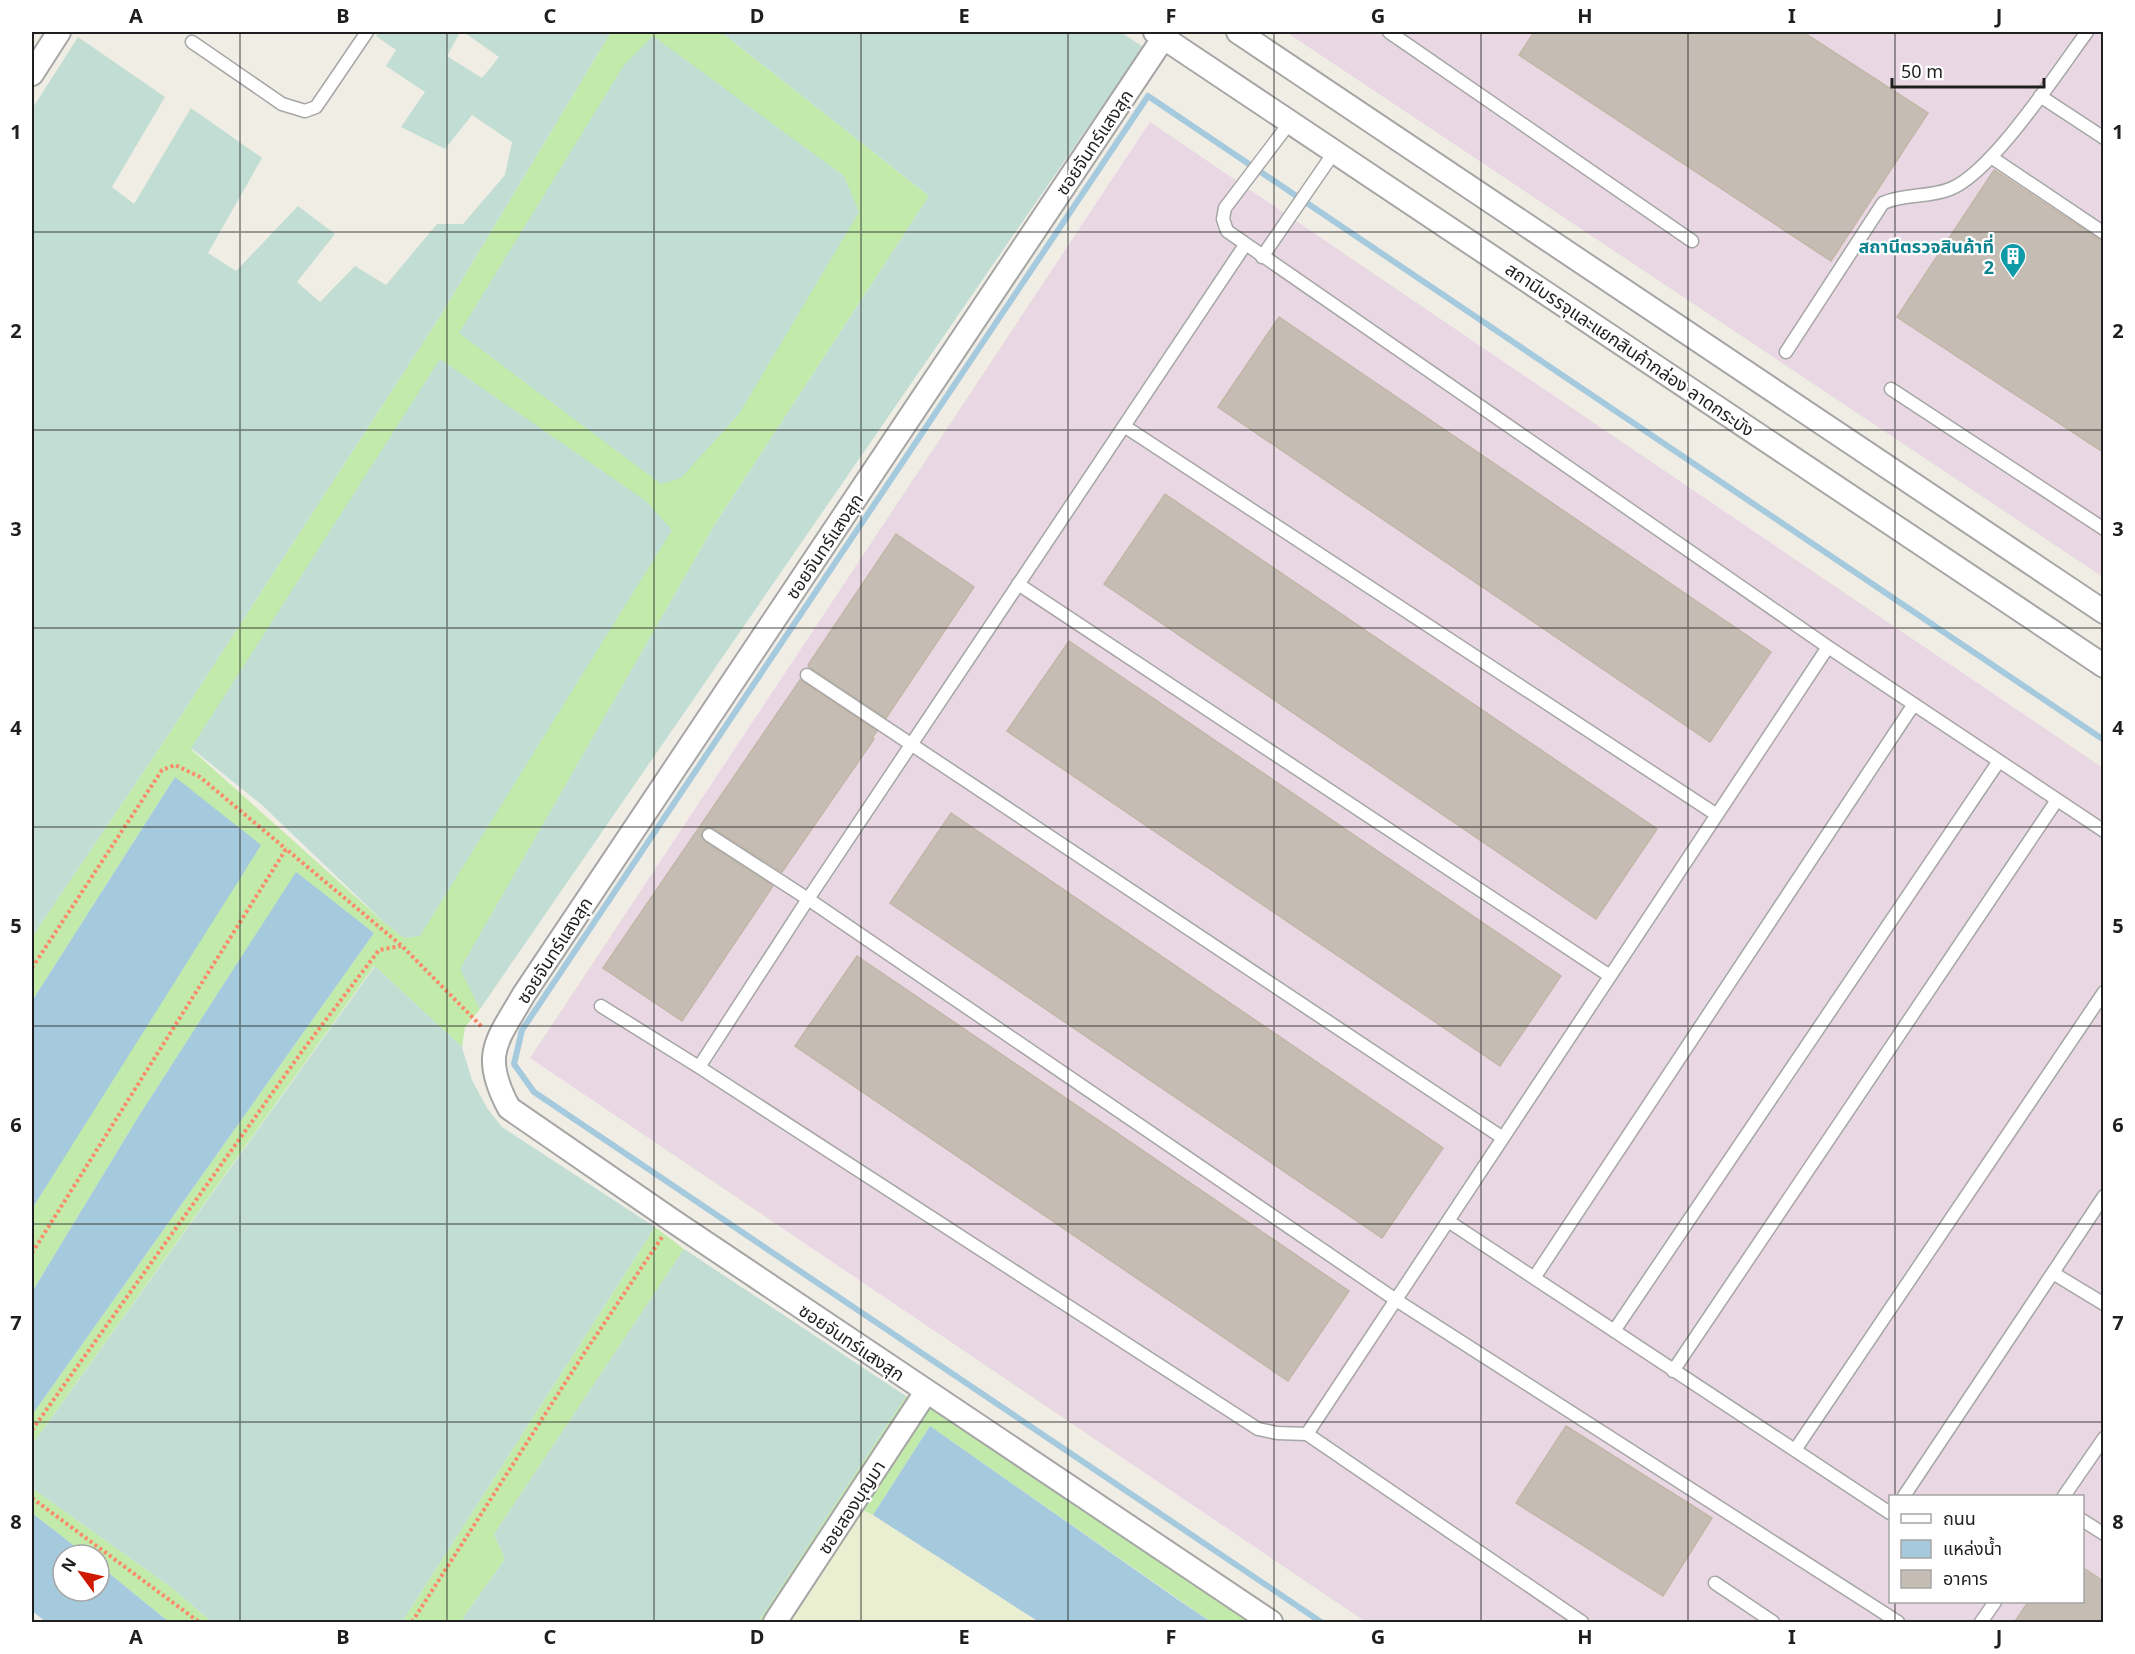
<svg xmlns="http://www.w3.org/2000/svg" width="2135" height="1654" font-family="'Noto Sans','Noto Sans Thai',sans-serif">
	<style>
		.industrial { fill: #e9d7e3; fill-rule: evenodd }
		.farmland { fill: #e9efd0 }
		.grass { fill: #c2eaab; fill-rule: evenodd }
		.wetland { fill: #c2ded4 }
		.water { fill: #a5cade }
		.lines { fill: none; stroke-linecap: round; stroke-linejoin: round }
		.stream { stroke: #a5cade; stroke-width: 6 }
		.building { fill: #c5bdb4; stroke: #c2b6a7; stroke-width: 1.5 }
		.service-casing { stroke: #a6a6a6; stroke-width: 15 }
		.minor-casing { stroke: #a6a6a6; stroke-width: 26 }
		.path { stroke: #fb8a6b; stroke-width: 4; stroke-dasharray: 3 3; stroke-linecap: butt }
		.service { stroke: #fff; stroke-width: 12 }
		.minor { stroke: #fff; stroke-width: 22 }
		.grid { fill: none; stroke: #1f1f1f; stroke-width: 1.5; stroke-opacity: 0.55 }
		.labels { text-anchor: middle; dominant-baseline: central; stroke-width: 4.5; stroke-linejoin: round; paint-order: stroke }
		.street-label { font-size: 18px; fill: #1f1f1f; stroke: #fff }
		.culture-label { font-size: 18px; font-weight: bold; fill: #0d838f; stroke: #fff; text-anchor: end }
		.neatline { fill: none; stroke: #1f1f1f; stroke-width: 2 }
		.grid-label { font-size: 20px; text-anchor: middle; font-weight: bold; fill: #1f1f1f }
	</style>
	<rect width="100%" height="100%" fill="#f0ede5"/>
	<!-- industrial -->
	<path class="industrial" d="M1286 32H2103V577Z
		M1150 122 2103 768V1622H1366L530 1058ZM1890 1496H2082V1602H1890Z"/>
	<!-- farmland -->
	<path class="farmland" d="M859 1508 873 1515 1037 1621V1622H787Z"/>
	<!-- grass -->
	<path class="grass" d="M611 32H721L929 196 715 524 461 968 480 1009 465 1027 462 1047 374 966 32 1445V1415L374 933 296 873 140 1114 32 1292V1209L73 1142 175 777 32 1001V937L169 734 439 318ZM672 530 385 923 191 749V748Z
		M655 1227 684 1249 494 1534 505 1559 463 1618 467 1622H402Z
		M906 1396 932 1408 1253 1622H1211L930 1426 873 1515 859 1508 787 1622H758Z
		M32 1488 172 1588 212 1622H169L99 1565V1555H86L32 1513Z"/>
	<!-- wetland -->
	<path class="wetland" d="M379 32H455L459 34 447 56 482 78 499 57 465 33 466 32H611L439 318 169 734 32 937V109L78 37 165 97 112 187 134 204 191 108 262 158 208 253 236 271 298 206 335 234 297 282 320 302 355 266 386 285 437 224H463L505 175 512 142 472 115 445 149 401 127 425 92 386 66 396 50 376 36Z
		M721 32H1121L1143 47 480 1009 460 969 715 524 929 196Z
		M653 36 844 176 859 212 739 414 681 478 661 484 459 333 624 65Z
		M440 359 646 501 672 530 420 936 404 938 385 923 262 805 191 748Z
		M375 966 462 1047 472 1080 487 1108 502 1127 655 1227 402 1622H212L172 1588 32 1488V1445Z
		M684 1249 906 1396 758 1622H467L463 1618 505 1559 494 1534Z"/>
	<!-- water -->
	<path class="water" d="M175 777 261 845 32 1209V1001Z
		M296 872 374 933 32 1415V1292L140 1114Z
		M930 1426 1177 1599 1211 1622H1039L873 1515Z
		M32 1513 86 1555H63V1591H99V1565L169 1622H46L32 1611Z"/>
	<g class="lines">
		<!-- stream -->
		<path class="stream" d="M1321 1622 534 1092 514 1064 522 1030 1148 96 2104 740"/>
	</g>
	<!-- building -->
	<path class="building" d="M1534 32H1803L1928 113 1831 261 1519 55Z
		M1994 170 2103 242V452L1897 317Z
		M1279 317 1771 652 1710 742 1218 407Z
		M1165 494 1657 829 1596 919 1104 584Z
		M896 534 974 587 886 718 809 667 808 665Z
		M1069 641 1561 976 1500 1066 1007 731Z
		M800 680 877 731 872 738 874 739 782 872 713 828 709 827 702 830 701 835 705 842 773 886 682 1021 603 968Z
		M951 813 1443 1148 1382 1238 890 903Z
		M857 956 1349 1291 1288 1381 795 1046Z
		M1566 1426 1712 1518 1663 1596 1516 1503Z
		M2082 1567 2103 1581V1623H2014L2028 1602H2082Z"/>
	<g class="lines">
		<!-- service casing -->
		<g class="service-casing">
			<path id="service" d="M1389 32 1692 241
				M192 42 282 104 305 111 316 107 367 32
				M2040 96 2104 138
				M1291 121 1225 208 1223 219 1227 231 1828 647 2104 831
				M1991 157 2104 233
				M1262 257 1335 151
				M1786 352 1883 203C1906 193 1928 198 1950 189 1992 173 2058 71 2087 32
				M1891 389 2104 529
				M1124 426 1717 815
				M1018 584 1610 976
				M807 675 1503 1138
				M709 835 808 899 1396 1300 1898 1622
				M601 1006 699 1067 1258 1429 1277 1433 1307 1434 1582 1622
				M699 1067 808 899 1245 245
				M1448 1221 1890 1513
				M2053 1273 2104 1304
				M1534 1278 1914 704
				M1614 1331 1999 761
				M1673 1371 2057 800
				M1307 1434 1828 647
				M1795 1450 2104 992
				M1904 1496 2104 1196
				M2064 1496 2104 1438
				M2082 1520 2104 1534
				M1715 1583 1773 1622
				M1981 1622 1995 1602"/>
		</g>
		<!-- minor casing -->
		<g class="minor-casing">
			<path id="minor" d="M1155 32 2104 666
				M1238 32 2104 612
				M1164 37 524 994C497 1041 480 1054 509 1108L673 1221 1271 1622
				M32 74 59 32
				M775 1622 926 1392"/>
		</g>
		<!-- path -->
		<path class="path" d="M32 968 162 770 175 765 200 777 286 849
			M32 1253 286 849 402 946 482 1027
			M32 1430 303 1050 379 950 401 946
			M32 1498 199 1622
			M412 1622 583 1355 662 1237"/>
		<!-- service -->
		<use href="#service" class="service"/>
		<!-- minor -->
		<use href="#minor" class="minor"/>
	</g>
	<!-- grid -->
	<path class="grid" d="M240 32V1622M447 32V1622M654 32V1622M861 32V1622M1068 32V1622M1274 32V1622M1481 32V1622M1688 32V1622M1895 32V1496M32 232H2104M32 430H2104M32 628H2104M32 827H2104M32 1026H2104M32 1224H2104M32 1422H2104M1895 1602V1622"/>
	<!-- icons -->
	<defs>
		<g id="building-pin" transform="scale(1.35)"><path d="M0 17L-7.5 6A9.5 9.5 0 1 1 7.5 6Z" fill="#0f9aa8" stroke="#fff"/><path d="M-4-6H4V6H1V3H-1V6H-4ZM-2.5-4.3h1.7v1.8h-1.7ZM.8-4.3h1.7v1.8H.8ZM-2.5-1h1.7V.8h-1.7ZM.8-1h1.7V.8H.8Z" fill="#fff"/></g>
	</defs>
	<g fill-rule="evenodd">
		<use href="#building-pin" x="2013" y="256"/>
	</g>
	<g class="labels">
		<!-- street labels -->
		<g class="street-label">
			<text transform="translate(1094 142) rotate(-56)">ซอยจันทร์แสงสุก</text>
			<text transform="translate(1630 349) rotate(34)">สถานีบรรจุและแยกสินค้ากล่อง ลาดกระบัง</text>
			<text transform="translate(824 546) rotate(-56)">ซอยจันทร์แสงสุก</text>
			<text transform="translate(554 950) rotate(-57)">ซอยจันทร์แสงสุก</text>
			<text transform="translate(852 1342) rotate(34)">ซอยจันทร์แสงสุก</text>
			<text transform="translate(851 1507) rotate(-57)">ซอยสองบุญมา</text>
		</g>
		<!-- culture labels -->
		<g class="culture-label">
			<text x="1994" y="246">สถานีตรวจสินค้าที่<tspan x="1994" dy="21">2</tspan></text>
		</g>
	</g>
	<!-- border -->
	<rect width="2135" height="1654" fill="none" stroke="#ffffff" stroke-width="66"/>
	<!-- legend -->
	<rect x="1889" y="1495" width="195" height="108" fill="#ffffff" stroke="#a5a5a5" stroke-width="1.5"/>
	<rect x="1901" y="1514" width="30" height="9" fill="#ffffff" stroke="#a5a5a5" stroke-width="1.5"/>
	<text x="1943" y="1525" font-size="18" fill="#1f1f1f">ถนน</text>
	<rect x="1901" y="1540" width="30" height="18" fill="#a5cade" stroke="#a5a5a5" stroke-width="1.5"/>
	<text x="1943" y="1555" font-size="18" fill="#1f1f1f">แหล่งน้ำ</text>
	<rect x="1901" y="1570" width="30" height="18" fill="#c5bdb4" stroke="#a5a5a5" stroke-width="1.5"/>
	<text x="1943" y="1585" font-size="18" fill="#1f1f1f">อาคาร</text>
	<!-- north arrow -->
	<g transform="translate(81 1573) rotate(303)"><circle r="28" fill="#ffffff" stroke="#a5a5a5" stroke-width="1.5"/>
	<path d="M0-4.5L10 22L0 15L-10 22Z" fill="#ce1800"/>
	<text y="-9" font-size="16" font-weight="bold" text-anchor="middle" fill="#1f1f1f">N</text>
	</g>
	<!-- scale -->
	<path d="M1892 78v9h152v-9" fill="none" stroke="#1f1f1f" stroke-width="3"/>
	<text x="1901" y="78" font-size="18" fill="#1f1f1f" stroke="#ffffff" stroke-width="4.5" paint-order="stroke">50 m</text>
	<rect x="33" y="33" width="2069" height="1588" class="neatline"/>
	<g class="grid-label">
		<text x="136" y="23">A</text>
		<text x="343" y="23">B</text>
		<text x="550" y="23">C</text>
		<text x="757" y="23">D</text>
		<text x="964" y="23">E</text>
		<text x="1171" y="23">F</text>
		<text x="1378" y="23">G</text>
		<text x="1585" y="23">H</text>
		<text x="1792" y="23">I</text>
		<text x="1999" y="23">J</text>
		<text x="16" y="139">1</text>
		<text x="2118" y="139">1</text>
		<text x="16" y="338">2</text>
		<text x="2118" y="338">2</text>
		<text x="16" y="536">3</text>
		<text x="2118" y="536">3</text>
		<text x="16" y="735">4</text>
		<text x="2118" y="735">4</text>
		<text x="16" y="933">5</text>
		<text x="2118" y="933">5</text>
		<text x="16" y="1132">6</text>
		<text x="2118" y="1132">6</text>
		<text x="16" y="1330">7</text>
		<text x="2118" y="1330">7</text>
		<text x="16" y="1529">8</text>
		<text x="2118" y="1529">8</text>
		<text x="136" y="1644">A</text>
		<text x="343" y="1644">B</text>
		<text x="550" y="1644">C</text>
		<text x="757" y="1644">D</text>
		<text x="964" y="1644">E</text>
		<text x="1171" y="1644">F</text>
		<text x="1378" y="1644">G</text>
		<text x="1585" y="1644">H</text>
		<text x="1792" y="1644">I</text>
		<text x="1999" y="1644">J</text>
	</g>
</svg>
